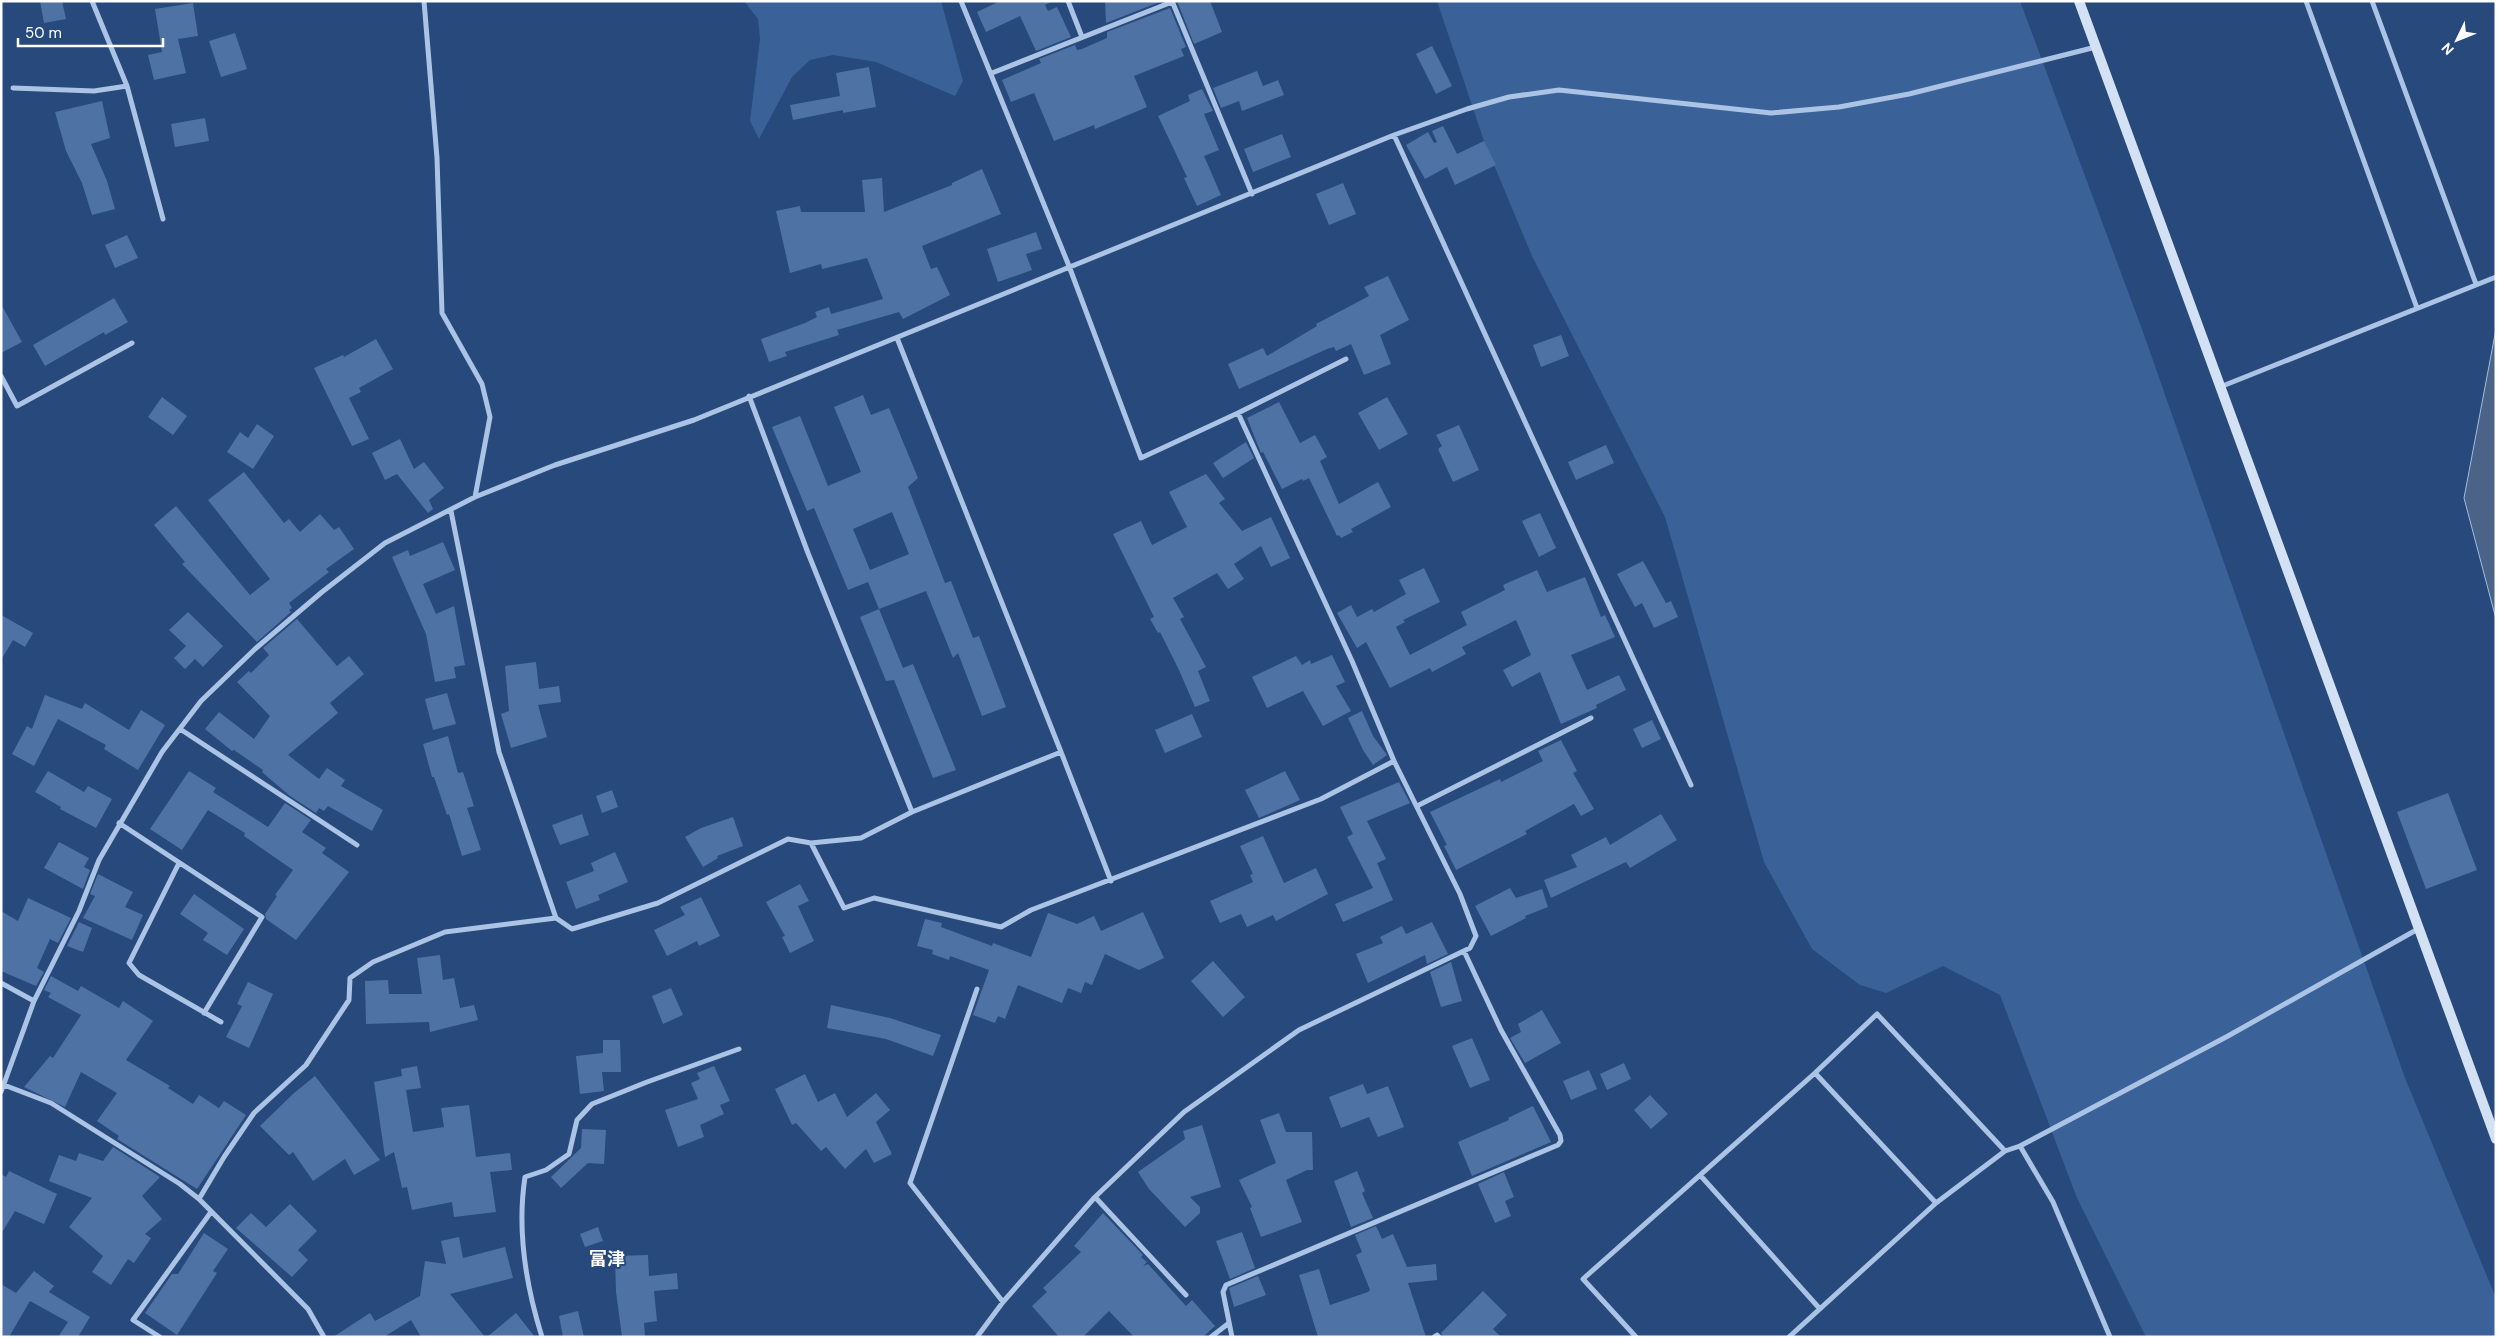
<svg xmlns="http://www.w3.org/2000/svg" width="2497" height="1338" font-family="'DM Sans','Noto Sans JP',sans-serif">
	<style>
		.green { fill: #3a6299 }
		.water { fill: #4a6387; stroke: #a0bde4 }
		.building { fill: #4f72a4; fill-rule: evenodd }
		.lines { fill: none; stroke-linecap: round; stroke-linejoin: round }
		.street { stroke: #abc3e4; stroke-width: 5 }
		.secondary { stroke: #d4e1f4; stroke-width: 10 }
		.labels { text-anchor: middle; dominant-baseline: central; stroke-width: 4; stroke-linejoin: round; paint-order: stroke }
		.quarter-label { font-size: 18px; font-weight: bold; fill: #fff; stroke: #27497b }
	</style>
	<rect width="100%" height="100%" fill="#27497b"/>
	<!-- green -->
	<path class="green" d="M744 1H941L963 81 955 96 876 62 833 55 810 60 792 77 759 139 750 121 760 39 758 19Z
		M1437 1H2020L2143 332 2405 1078 2496 1298V1337H2146L2077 1198 2000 995 1943 966 1886 993 1860 985 1812 949 1764 862 1665 517 1532 256 1484 141Z"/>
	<!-- water -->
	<path class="water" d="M2496 329V619L2464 498Z"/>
	<!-- building -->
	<path class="building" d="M40 1H62L66 19 44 23Z
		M1000 1H1053L1045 5 1048 11 1057 7 1071 37 1036 51 1020 16 986 32 977 12Z
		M1105 1H1162L1106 23Z
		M1177 1H1210L1222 32 1194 44Z
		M193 3 198 36 178 39 186 73 154 80 148 55 162 52 155 9Z
		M1170 8 1186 47 1181 49 1184 56 1134 76 1147 107 1095 129 1094 125 1054 141 1034 93 1011 102 1002 80 1041 63 1039 59 1075 45 1077 50 1082 49 1107 38V32Z
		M235 33 247 69 221 77 209 41Z
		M1432 46 1452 86 1436 94 1416 54Z
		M869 67 876 107 843 113V110L793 120 790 105 840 96 836 73Z
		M1257 71 1263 86 1278 80 1284 95 1242 111 1239 101 1221 108 1213 88Z
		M1202 89 1213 111 1204 114 1219 150 1204 156 1221 195 1197 206 1184 178 1187 177 1158 116 1190 101 1188 95Z
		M102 101 110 138 91 144 107 181 115 209 92 215 82 183 66 151 55 112Z
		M205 118 209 141 175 147 171 124Z
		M1443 126 1457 154 1484 141 1496 165 1455 185 1447 167 1425 179 1406 145 1428 132 1434 143 1437 142 1432 131Z
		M1282 134 1291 157 1253 172 1244 149Z
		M982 169 1001 214 922 246 931 269 937 267 950 295 903 319 899 312 837 330 839 335 785 352 787 356 769 362 761 339 805 323 817 317 815 312 829 307 831 314 883 299 867 258 822 269 821 264 790 273 776 211 800 206 801 212H865L862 180 882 178 884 212 952 185V183Z
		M1343 183 1356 214 1329 225 1316 194Z
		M1036 232 1042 249 1026 254 1032 270 998 282 987 249Z
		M127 235 138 258 115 268 105 245Z
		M1388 276 1409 320 1380 335 1391 364 1364 375 1351 344 1336 351 1334 347 1327 349 1239 389 1228 364 1263 348 1267 356 1317 326 1316 324 1369 296 1364 287Z
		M114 298 128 322 105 335 104 332 45 366 33 345Z
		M1 304 22 342 1 353Z
		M1561 335 1569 356 1541 367 1533 345Z
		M376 339 393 369 359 388 361 392 349 398 369 439 352 446 314 368 343 355 344 357Z
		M863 395 871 415 889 408 918 478 908 487 945 583 951 581 973 638 979 636 1006 707 982 716 958 653 953 658 926 591 879 609 903 668 913 664 956 770 933 778 894 680 886 681 860 617 879 609 868 582 848 590 814 508 807 511 772 427 800 416 828 486 861 472 834 407ZM892 512 909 554 870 570 853 529Z
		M162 397 187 416 173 435 148 417Z
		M1387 397 1408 434 1379 450 1358 413Z
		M1279 402 1300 443 1315 435 1327 457 1320 461 1339 504 1378 482 1391 507 1351 529 1353 532 1341 538 1339 535 1337 536 1309 478 1303 481 1302 479 1282 489 1263 452 1261 453 1247 418Z
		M257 424 274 436 253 469 227 452 240 432 248 438Z
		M1459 425 1479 470 1453 482 1438 449 1442 446 1436 435Z
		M400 439 414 469 424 462 444 488 429 500 433 509 428 513 397 474 385 480 372 453Z
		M1246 442 1254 458 1223 478 1213 463Z
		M1606 445 1614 463 1576 480 1568 462Z
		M244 472 284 523 289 519 300 532 320 514 334 530 339 527 354 549 326 569 329 572 289 603 292 608 289 610 291 612 257 642 182 564 185 562 154 525 176 506 250 595 270 579 208 500Z
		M1206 474 1225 499 1219 503 1242 531 1271 517 1290 558 1271 567 1261 546 1234 564 1244 579 1228 589 1217 573 1173 598 1184 617 1180 619 1206 667 1198 671 1210 701 1195 707 1179 670 1160 632 1158 633 1150 619 1154 617 1113 534 1141 521 1152 545 1187 527 1169 492Z
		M1540 513 1556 548 1539 557 1522 521Z
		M443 542 455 570 423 584 436 614 454 606 465 665 454 667 456 678 435 682 426 634 392 557 408 550 410 556Z
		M1643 561 1666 603 1671 601 1678 617 1654 628 1642 603 1635 607 1617 574Z
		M1424 568 1440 602 1403 620 1405 622 1396 627 1410 655 1467 625 1461 612 1505 590 1503 585 1537 570 1547 592 1585 577 1601 617 1605 615 1615 637 1571 655 1587 690 1619 675 1626 690 1596 705 1597 708 1561 724 1540 672 1512 687 1503 670 1531 655 1516 620 1462 647 1466 654 1432 672 1430 668 1390 688 1366 642 1357 648 1337 613 1351 605 1357 617 1372 609 1374 612 1406 594 1399 580Z
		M188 612 223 646 203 667 195 659 185 669 174 658 186 646 169 630Z
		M1 615 33 633 25 647 13 640 1 660Z
		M297 619 337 666 349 656 364 674 330 703 338 713 288 755 319 779 327 768 345 780 341 786 383 810 372 831 328 806 324 811 319 808 316 813 290 796 262 772 263 770 234 750 232 751 205 729 219 712 254 739 270 716 237 682 249 671 251 673 269 655 263 648Z
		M1332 655 1345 682 1336 686 1351 711 1323 726 1303 691 1267 708 1252 677 1296 656 1302 665 1310 660 1311 664Z
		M536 662 539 689 559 686 561 702 538 705 547 737 511 748 501 714 509 711 505 666Z
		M447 693 456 724 433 730 425 699Z
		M45 695 82 709 85 703 129 730 141 710 165 725 138 770 104 749 106 745 58 719 34 766 12 754 27 726 32 729Z
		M1362 711 1373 736 1387 755 1373 765 1363 750 1348 718Z
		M1192 714 1202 737 1165 753 1155 730Z
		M1652 720 1661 739 1642 748 1633 729Z
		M448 736 458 773 463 772 474 806 467 808 481 850 462 856 449 814 447 815 434 777H432L423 744Z
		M1561 740 1577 771 1573 773 1594 809 1581 816 1574 804 1525 831 1527 834 1456 870 1444 846 1447 845 1430 812 1500 779 1501 782 1543 761 1538 751Z
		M48 771 84 792 88 786 112 799 96 828 60 809 61 807 35 792Z
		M189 771 216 788 213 792 268 827 285 803 311 820 302 832 326 848 322 853 349 872 296 940 266 919 265 914 277 896 275 895 293 870 244 836 245 833 208 810 182 850 150 829Z
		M1285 771 1300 800 1259 818 1245 790Z
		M1399 782 1410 803 1367 821 1386 859 1377 863 1393 900 1343 922 1335 904 1373 888 1347 837 1353 834 1340 807Z
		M612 790 618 807 602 813 596 796Z
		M2448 793 2477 870 2426 889 2397 812Z
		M582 814 589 835 560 845 552 825Z
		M1661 814 1677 840 1630 868 1626 862 1551 898 1544 880 1577 867 1571 855 1606 837 1610 845Z
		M733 817 743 846 717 856 718 858 703 867 685 837 701 828Z
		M1263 836 1284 883 1316 868 1328 894 1276 921 1273 915 1247 927 1241 914 1220 923 1210 901 1253 882 1250 875 1253 874 1240 846Z
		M59 842 89 858 84 867 90 870 83 889 44 868Z
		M615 852 628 882 598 895 600 900 576 909 566 882 594 871 591 863Z
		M98 874 133 892 125 907 143 915 132 940 83 918 95 896 90 894Z
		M800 884 809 901 798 906 814 941 790 953 782 937 785 936 766 902Z
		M1510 888 1516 898 1542 889 1548 907 1525 916 1526 918 1491 936 1475 906Z
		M194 894 244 929 227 955 203 940 208 933 180 914Z
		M701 897 720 936 699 946 697 941 667 956 654 930 685 915 680 907Z
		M28 898 71 918 58 943 50 939 37 968 44 972 36 986 1 971V911L18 921Z
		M1143 912 1164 958 1139 970 1105 954 1092 985 1085 982 1081 993 1068 988 1062 1003 1018 985 1005 1019 998 1016 995 1023 973 1015 989 970 950 956 949 960 932 954 933 950 917 946 925 919 942 923 941 927 992 946 993 943 1031 957 1048 913 1077 924 1094 916 1101 931Z
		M79 922 92 928 83 952 67 946Z
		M1432 922 1448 954 1427 964 1425 955 1368 983 1356 954 1383 943 1380 937 1402 926 1406 934Z
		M440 955 443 980 454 978 460 1008 474 1005 478 1020 430 1032 429 1022 366 1024 365 981 388 980 389 994H422L417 958Z
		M1213 961 1245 997 1223 1017 1191 981Z
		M1451 962 1462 1001 1441 1007 1430 972Z
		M51 976 78 991 81 986 119 1008 123 1001 153 1021 126 1060 170 1086 168 1088 193 1104 199 1095 219 1108 224 1101 246 1115 197 1189 117 1139 119 1136 97 1121 117 1093 81 1072 65 1107 24 1087 50 1056 53 1058 81 1015 48 997 51 993 44 990Z
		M248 982 273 994 249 1048 226 1037 242 1006 237 1004Z
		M671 988 683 1015 663 1024 652 996Z
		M831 1005 890 1018 941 1035 933 1056 886 1039 827 1028Z
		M1542 1010 1561 1043 1525 1063 1510 1038 1521 1032 1518 1024Z
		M1472 1038 1490 1080 1470 1088 1452 1046Z
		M603 1040H620L621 1072H602L604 1091 580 1094 576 1056 603 1053Z
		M1624 1063 1631 1079 1607 1090 1600 1074Z
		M417 1066 421 1088 406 1090 413 1132 444 1127 441 1108 469 1105 476 1157 510 1153 512 1170 490 1172 496 1212 454 1217 452 1202 412 1210 407 1187 402 1188 394 1152 385 1157 374 1082 402 1076 401 1069Z
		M714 1066 730 1101 720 1105 724 1114 700 1125 704 1137 678 1147 665 1110 698 1099 691 1083 700 1079 697 1073Z
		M1589 1070 1597 1089 1571 1100 1563 1081Z
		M805 1074 818 1102 835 1093 847 1117 876 1093 890 1110 876 1122 892 1154 874 1163 866 1149 845 1169 826 1147 821 1151 796 1123 792 1125 775 1089Z
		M315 1076 329 1094 380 1160 354 1175 345 1159 313 1181 293 1152 289 1155 260 1126 294 1093Z
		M1363 1084 1367 1094 1388 1086 1404 1127 1378 1137 1369 1117 1341 1128 1329 1097Z
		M1650 1095 1668 1114 1651 1129 1634 1110Z
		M1533 1106 1551 1142 1472 1176 1458 1142 1509 1120 1508 1118Z
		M1279 1113 1286 1132H1312L1313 1170H1307L1286 1180 1302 1222 1261 1237 1250 1208 1252 1207 1239 1180 1276 1163 1260 1120Z
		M1202 1125 1221 1187 1190 1197 1200 1207V1213L1185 1227 1149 1189 1138 1172 1185 1139 1183 1131Z
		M582 1129 606 1130 604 1164 588 1163 561 1188 551 1177 581 1148Z
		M113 1147 160 1177 142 1196 162 1219 145 1234 151 1238 134 1263 128 1259 111 1285 92 1272 103 1256 69 1227 92 1198 49 1181 59 1155 76 1161 79 1153 103 1161Z
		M9 1171 57 1194 44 1224 15 1211 1 1234V1174L6 1177Z
		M1357 1171 1365 1191 1362 1193 1373 1218 1351 1227 1334 1181Z
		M1504 1172 1514 1197 1505 1201 1511 1216 1495 1223 1478 1184Z
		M290 1204 317 1231 298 1250 308 1260 292 1277 236 1228 251 1213 266 1227Z
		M1103 1213 1143 1255 1141 1257 1147 1262 1143 1266 1148 1264 1186 1306 1192 1300 1215 1326 1203 1337H1134L1109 1311 1083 1337H1059L1032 1306 1047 1292 1043 1288 1081 1252 1074 1246Z
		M1376 1226 1382 1239 1393 1234 1407 1267 1436 1264 1437 1280 1408 1283 1426 1337H1318L1299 1275 1319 1269 1330 1305 1368 1292 1370 1290 1356 1255 1362 1252 1355 1235Z
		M598 1227 603 1241 585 1247 580 1234Z
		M1242 1232 1255 1268 1230 1279 1216 1241Z
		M204 1233 228 1249 213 1271 217 1273 177 1335 145 1313 172 1274H178Z
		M459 1237 463 1258 505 1247 513 1278 450 1294 485 1337H421L411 1320 384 1337H333L370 1313 375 1321 420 1296 425 1261 446 1264 441 1241Z
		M648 1255 649 1276 677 1273 678 1289 654 1291 657 1321 644 1323 645 1337H622L616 1292 615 1256Z
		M34 1271 54 1286 49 1292 90 1317 78 1337H58L68 1322 30 1301 9 1337H1V1284L16 1293Z
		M1258 1276 1266 1295 1234 1307 1229 1288Z
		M1483 1291 1507 1315 1493 1329 1501 1337H1443L1441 1333Z
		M578 1311 584 1337H563L559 1316Z
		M516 1313 535 1337H487Z"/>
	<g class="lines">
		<!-- street -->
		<path class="street" d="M92 1 127 86 163 219
			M424 1 437 158 442 313 482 384 490 417 475 497
			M961 1 1069 266 1141 458 1238 413 1346 359
			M1068 1 1082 37
			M1172 1 1252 194
			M2306 1 2417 308
			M2372 1 2476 284
			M992 73 1172 2
			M13 88 94 91 127 86
			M1394 135 1691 785
			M1 376 17 406 132 343
			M2220 387 2496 277
			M749 396 808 553 912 812
			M451 511 499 752 556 918 572 929 658 903 788 839 811 843 861 838 912 812 1061 752 897 338
			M180 729 357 845
			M1061 752 1111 881
			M1417 806 1591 718
			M119 823 262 917 204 1013
			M811 843 844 908 874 898 1001 927 1031 910 1321 799 1394 761
			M179 863 129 963 139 975 221 1022
			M1 983 34 1001
			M977 989 910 1183 1003 1302
			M1815 1073 1936 1203
			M4 1085 51 1103 180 1184 199 1199 308 1309 324 1337
			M1 1092 34 1001 79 911 99 860 162 752 201 701 255 649 322 592 385 543 475 497 555 465 694 420 1394 135 1467 109 1509 97 1559 90 1771 113 1839 107 1909 94 2096 47
			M2020 1146 2053 1202 2110 1337
			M1700 1175 1820 1309
			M1095 1197 1186 1295
			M199 1199 224 1157 254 1113 306 1065 349 1000 350 978 373 962 445 932 556 918
			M160 1337 133 1320 211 1212
			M542 1337C526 1286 517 1229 525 1177L546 1170 569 1154 577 1120 592 1104 647 1082 739 1049
			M977 1337 1003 1302 1095 1197 1184 1112 1299 1030 1470 948 1476 936 1460 894 1394 761 1352 661 1238 413
			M1211 1337 1229 1323
			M1232 1337 1223 1292 1226 1285 1558 1145 1561 1141 1560 1135 1501 1030 1464 951
			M1434 1337 1437 1335 1439 1337
			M1636 1337 1583 1279 1815 1073 1877 1014 2005 1151
			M1789 1337 1936 1203 2005 1151 2020 1146 2228 1036 2418 929"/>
		<!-- secondary -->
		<path class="secondary" d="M2079 1 2496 1139"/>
	</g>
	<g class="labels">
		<!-- quarter labels -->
		<g class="quarter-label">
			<text x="607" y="1259">富津</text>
		</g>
	</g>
	<!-- border -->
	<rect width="2497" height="1338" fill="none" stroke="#ffffff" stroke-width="5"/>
	<!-- north arrow -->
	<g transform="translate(2457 40) rotate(227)" stroke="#27497b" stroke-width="4" paint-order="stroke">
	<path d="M0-4L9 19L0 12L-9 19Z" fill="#ffffff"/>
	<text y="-8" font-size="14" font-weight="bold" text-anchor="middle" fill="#ffffff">N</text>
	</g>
	<!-- scale -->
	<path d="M18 38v8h145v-8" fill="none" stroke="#ffffff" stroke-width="2.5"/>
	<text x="25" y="38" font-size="15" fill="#ffffff" stroke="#27497b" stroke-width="4" paint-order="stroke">50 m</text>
</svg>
